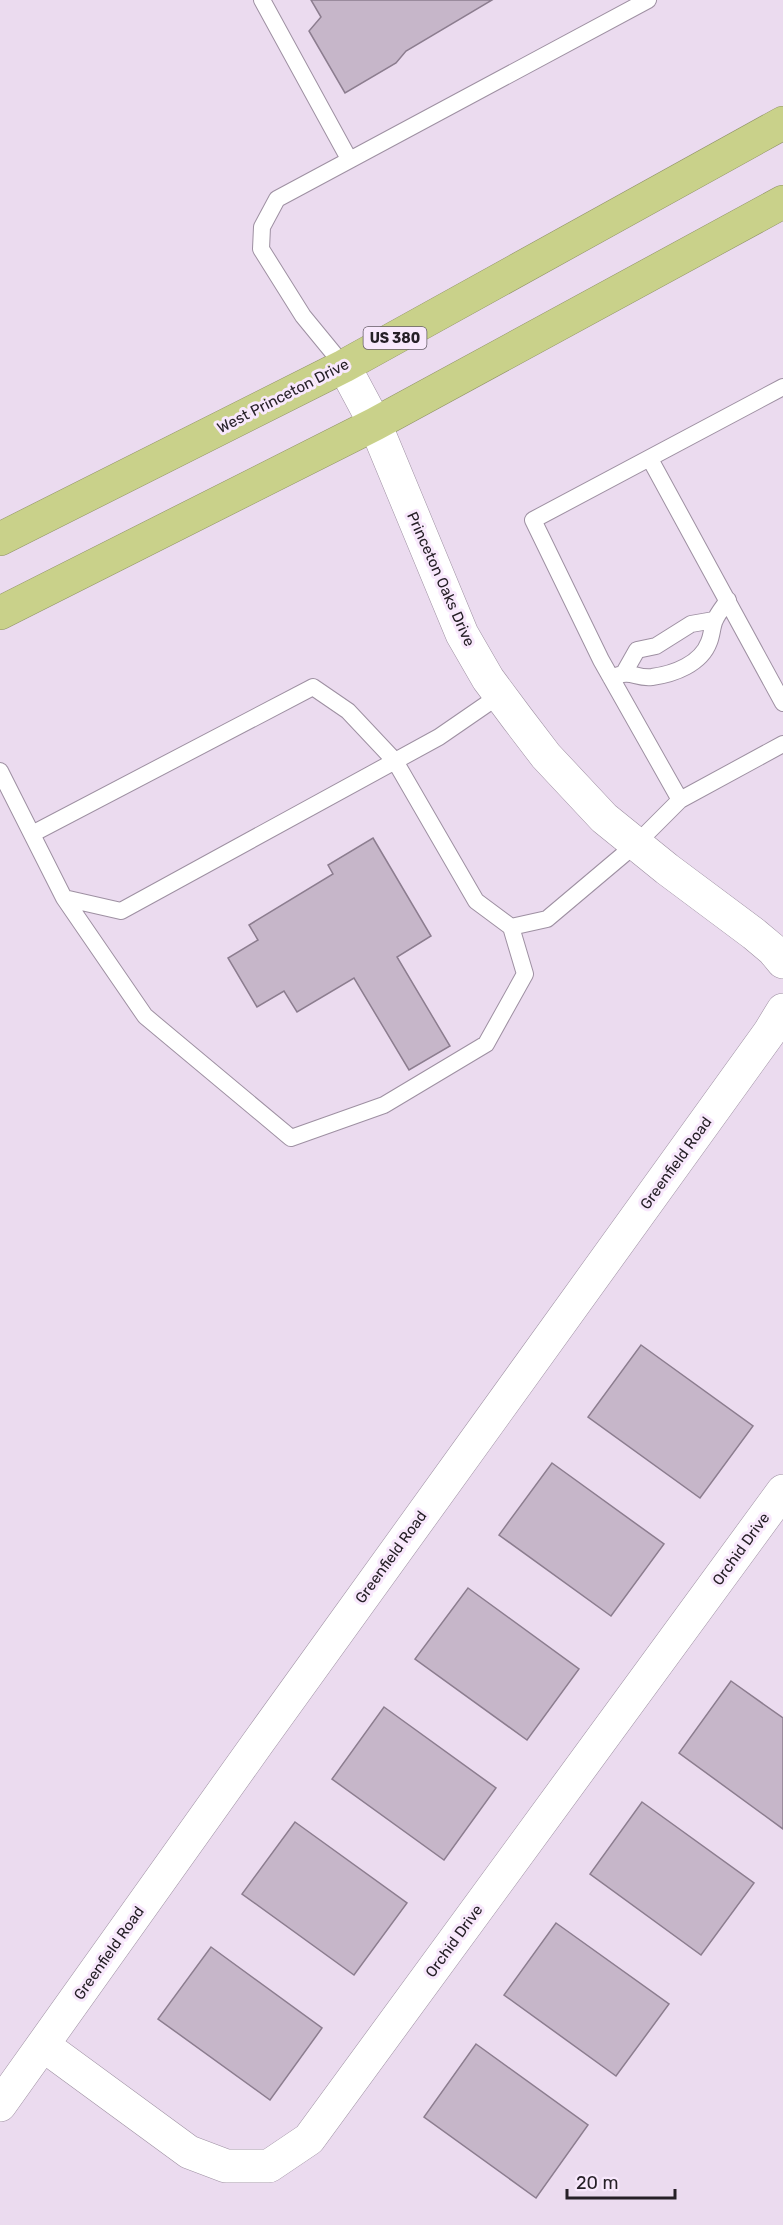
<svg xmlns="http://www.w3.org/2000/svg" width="783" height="2225" font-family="Rubik,sans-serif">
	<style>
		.building { fill: #c6b6c9; stroke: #8c7d8f; stroke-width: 1.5 }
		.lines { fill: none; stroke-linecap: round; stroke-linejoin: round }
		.lane-casing { stroke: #9e90a2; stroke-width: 18 }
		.street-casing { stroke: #9e90a2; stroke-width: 34 }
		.highway-casing { stroke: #909367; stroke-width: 34 }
		.lane { stroke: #fff; stroke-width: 16 }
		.street { stroke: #fff; stroke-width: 33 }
		.highway { stroke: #c9d18a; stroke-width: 33 }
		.labels { text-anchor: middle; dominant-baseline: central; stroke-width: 6; stroke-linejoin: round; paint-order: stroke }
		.shield { fill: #f8e8fc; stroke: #655c67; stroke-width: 1.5 }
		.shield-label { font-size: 14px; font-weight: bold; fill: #262027 }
		.street-label { font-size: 15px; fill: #262027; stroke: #f8e8fc }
	</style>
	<rect width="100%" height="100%" fill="#ebdbef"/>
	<!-- building -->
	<path class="building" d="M311 0H492L406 51 396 63 345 93 309 31 321 17Z
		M373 838 431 936 397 957 450 1046 409 1070 354 978 297 1012 284 991 257 1007 228 958 258 940 249 925 333 874 328 865Z
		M641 1345 753 1426 700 1498 588 1417Z
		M552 1463 664 1544 611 1616 499 1535Z
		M468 1588 579 1669 527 1740 415 1659Z
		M731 1681 783 1718V1829L679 1753Z
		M384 1707 496 1788 444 1860 332 1779Z
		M642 1802 754 1883 701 1955 590 1874Z
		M295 1822 407 1903 354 1975 242 1894Z
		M556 1923 669 2004 616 2076 504 1995Z
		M211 1947 322 2028 270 2100 158 2019Z
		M476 2044 588 2125 536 2198 424 2117Z"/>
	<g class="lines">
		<!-- lane casing -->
		<g class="lane-casing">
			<path id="lane" d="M262 0 349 159
				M344 366 303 316 261 249 262 227 277 199 648 0
				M783 387 533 520 601 660 680 800 783 744
				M650 459 783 703
				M624 673 637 650 656 646 691 624 714 620
				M611 678C632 668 634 679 652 677 674 674 701 664 709 642 712 635 712 626 715 620 718 613 724 606 728 600
				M0 771 64 898 121 911 439 737 500 695
				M32 834 313 687 348 711 395 761 476 901 511 927 547 919 636 844 680 800
				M64 898 145 1016 291 1138 384 1105 486 1044 525 974 511 927"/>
		</g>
		<!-- street casing -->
		<g class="street-casing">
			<path id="street" d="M344 366 375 424 462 634 488 679 517 718 546 756 604 818 667 869 754 934 773 950 783 962
				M43 2045 189 2152 226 2166H269L309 2139 783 1491
				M0 2105 257 1744 769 1033 783 1010"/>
		</g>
		<!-- highway casing -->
		<g class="highway-casing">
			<path id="highway" d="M0 539 344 366 783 123
				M0 613 375 424 783 202"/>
		</g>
		<!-- lane -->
		<use href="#lane" class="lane"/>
		<!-- street -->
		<use href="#street" class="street"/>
		<!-- highway -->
		<use href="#highway" class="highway"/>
	</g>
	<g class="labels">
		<!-- shield labels -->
		<rect class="shield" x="363.5" y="327" width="63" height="22" rx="4.5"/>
		<g class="shield-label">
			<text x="395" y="338">US 380</text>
		</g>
		<!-- street labels -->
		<g class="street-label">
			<text transform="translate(283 396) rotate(-27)">West Princeton Drive</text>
			<text transform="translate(441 579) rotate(66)">Princeton Oaks Drive</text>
			<text transform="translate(676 1163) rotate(-54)">Greenfield Road</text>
			<text transform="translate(741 1549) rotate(-54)">Orchid Drive</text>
			<text transform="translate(391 1557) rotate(-54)">Greenfield Road</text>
			<text transform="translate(454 1941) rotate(-54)">Orchid Drive</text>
			<text transform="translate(109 1953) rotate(-55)">Greenfield Road</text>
		</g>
	</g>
	<!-- scale -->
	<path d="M567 2189v9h108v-9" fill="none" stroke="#262027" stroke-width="3"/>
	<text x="576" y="2189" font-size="18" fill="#262027" stroke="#f8e8fc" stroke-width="4.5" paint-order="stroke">20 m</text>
</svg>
